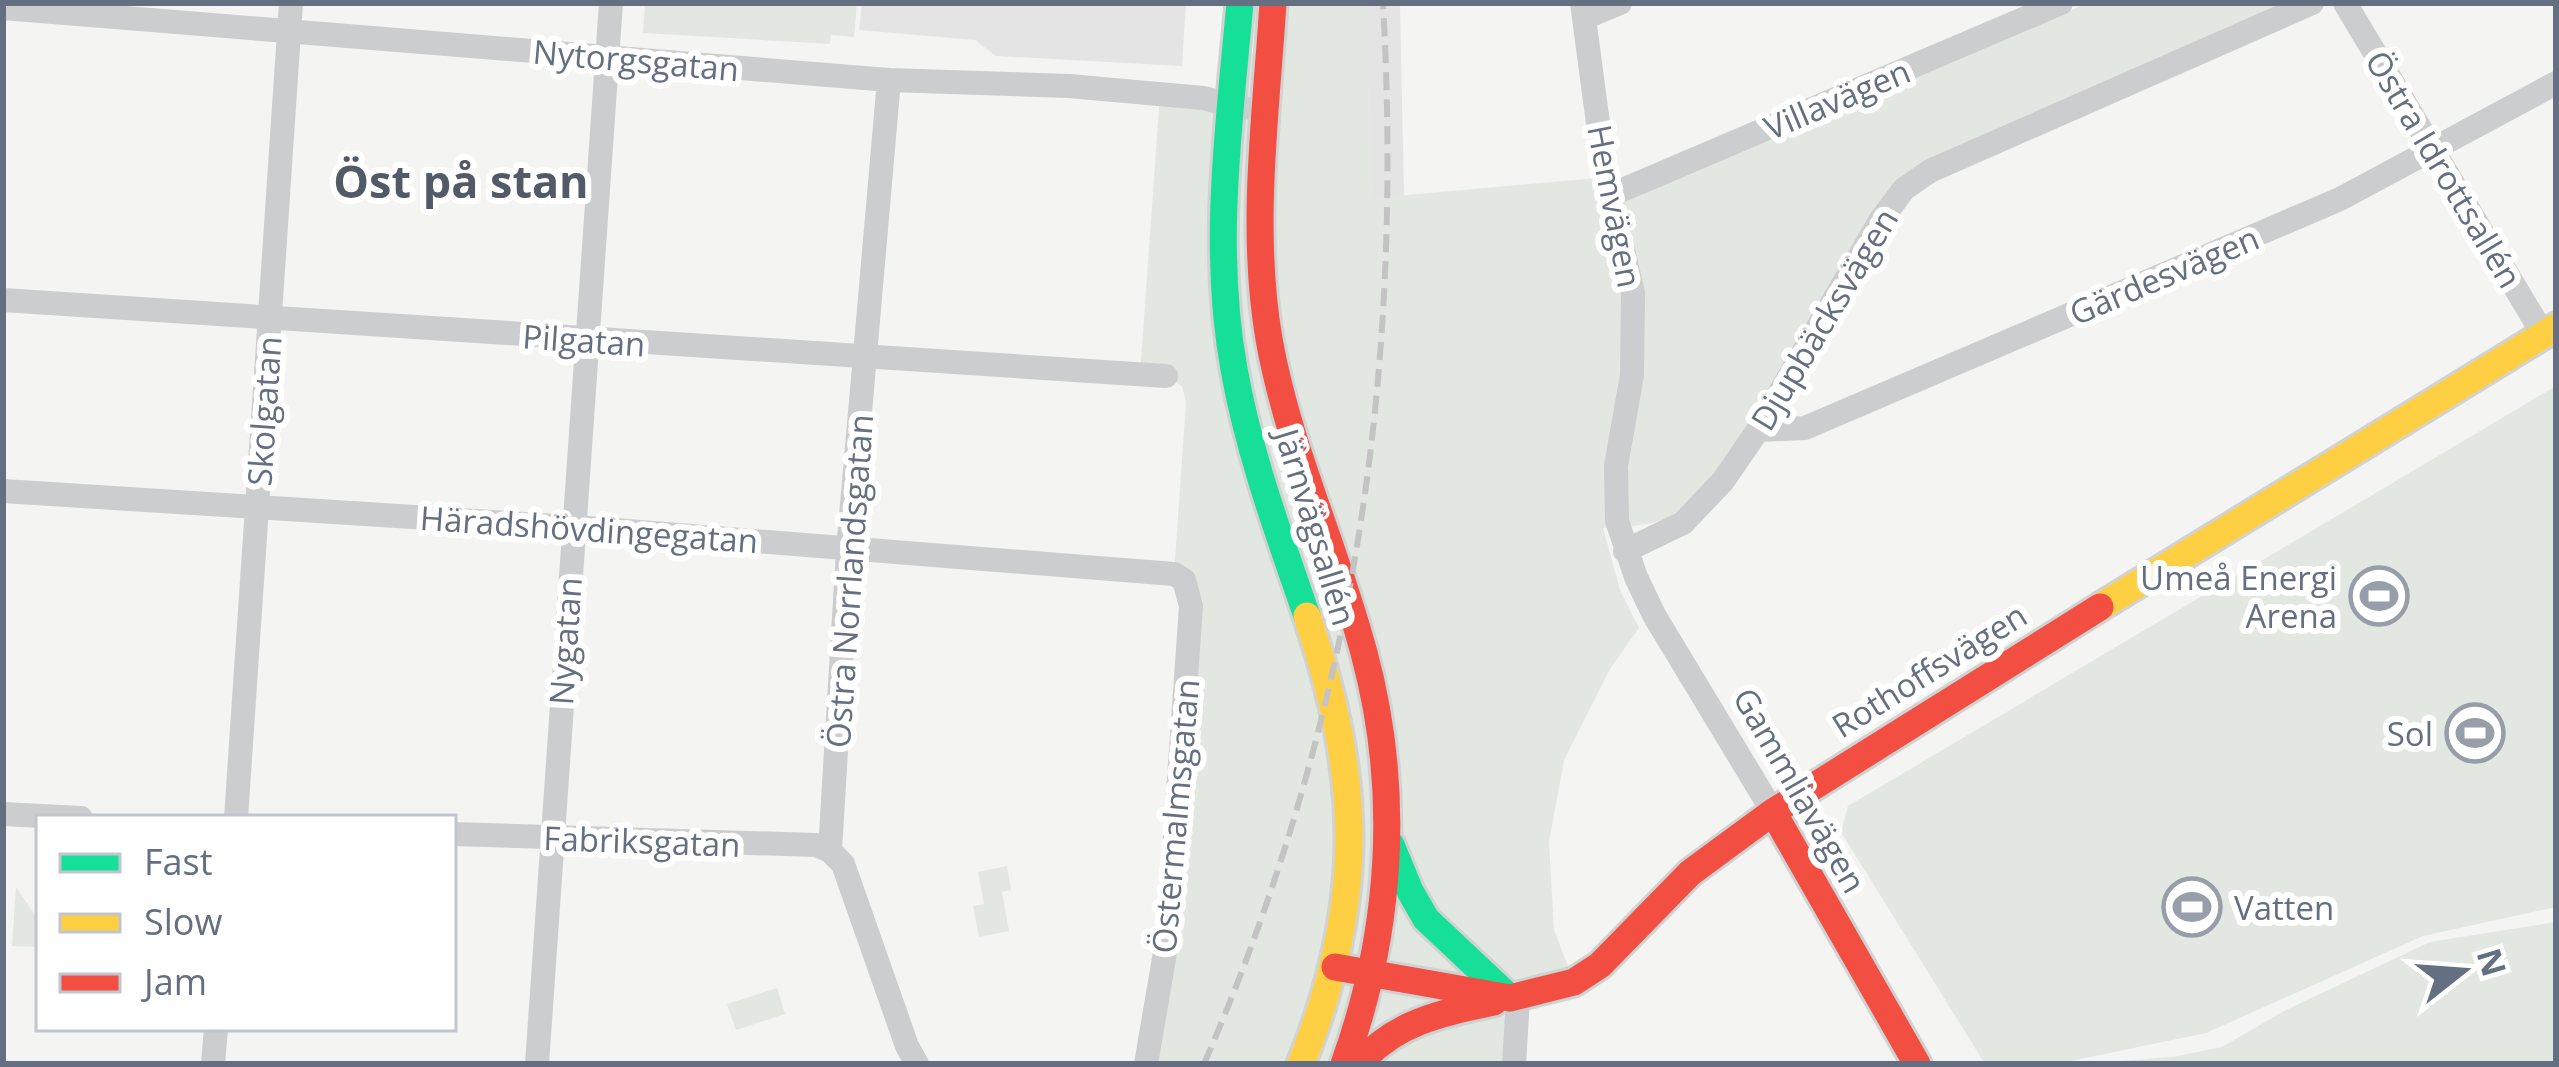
<svg xmlns="http://www.w3.org/2000/svg" width="2559" height="1067" font-family="'Open Sans',sans-serif">
	<style>
		.built { fill: #e4e4e5 }
		.green { fill: #e2e7e1 }
		.lines { fill: none; stroke-linecap: round; stroke-linejoin: round }
		.fast-casing { stroke: #d1d2d2; stroke-width: 33 }
		.slow-casing { stroke: #d1d2d2; stroke-width: 33 }
		.jam-casing { stroke: #d1d2d2; stroke-width: 33 }
		.street { stroke: #cccdce; stroke-width: 24 }
		.fast { stroke: #16e098; stroke-width: 27 }
		.slow { stroke: #ffcf43; stroke-width: 27 }
		.jam { stroke: #f24e42; stroke-width: 27 }
		.rail { stroke: #c3c3c4; stroke-width: 6; stroke-dasharray: 18 9; stroke-linecap: butt }
		.labels { text-anchor: middle; dominant-baseline: central; stroke-width: 12; stroke-linejoin: round; paint-order: stroke }
		.street-label { font-size: 33px; fill: #656f82; stroke: #fff }
		.poi-label { font-size: 33px; fill: #656f82; stroke: #fff; text-anchor: end }
		.district-label { font-size: 45px; font-weight: bold; fill: #525a67; stroke: #fff }
	</style>
	<rect width="100%" height="100%" fill="#f4f4f3"/>
	<!-- built -->
	<path class="built" d="M862 3H1186L1182 66 996 56 975 40 859 30Z
		M1367 3H1400L1405 245 1187 1064Z"/>
	<!-- green -->
	<path class="green" d="M645 3H857L854 37 831 35 830 44 643 33Z
		M1273 3H1367L1374 198 1597 178 1635 197 2088 3H2293L1925 164 1718 472C1672 521 1672 524 1603 528L1620 590 1639 628 1610 669 1564 760 1549 842 1554 930 1574 982 1518 999 1514 1064H1146L1191 606 1174 574 1186 402 1182 386 1166 376 1140 374 1160 94 1231 106Z
		M2556 386V907L2423 936 2206 1033 2056 1064H1985L1841 832 1848 806Z
		M1007 866 1011 890 1002 892 1009 931 979 937 973 906 984 904 978 872Z
		M16 887 39 921V947L12 946Z
		M2556 922V1064H2079L2173 1057 2222 1047 2284 1011 2430 942Z
		M777 988 785 1014 736 1030 727 1004Z"/>
	<g class="lines">
		<!-- fast casing -->
		<g class="fast-casing">
			<path id="fast" d="M1240 3C1229 124 1212 249 1234 369 1249 454 1279 535 1307 616
				M1391 845 1410 891 1426 919 1510 998"/>
		</g>
		<!-- slow casing -->
		<g class="slow-casing">
			<path id="slow" d="M2100 607 2556 327
				M1301 1064C1366 903 1362 778 1307 616"/>
		</g>
		<!-- jam casing -->
		<g class="jam-casing">
			<path id="jam" d="M1273 3C1266 114 1250 228 1269 339 1288 447 1336 547 1364 653 1401 790 1392 931 1344 1064
				M1773 812 1917 1064
				M1335 967 1510 998 1574 982 1600 965 1690 873 1773 812 2100 607
				M1359 1064C1395 1022 1442 1013 1494 1002"/>
		</g>
		<!-- street -->
		<path class="street" d="M1582 3 1604 168 1633 293 1632 375 1616 466 1617 521 1636 577 1654 615 1773 812
			M2345 3 2543 334
			M3 8 889 80 1069 86 1203 98 1244 108
			M1584 18 1620 3
			M889 80 848 550 830 851 843 864 907 1046 917 1064
			M1613 194 2061 3
			M3 300 1166 376
			M1758 430 1805 428 2340 199 2556 83
			M3 491 603 529 1174 574 1184 580 1191 606 1168 935 1146 1064
			M1625 551 1683 523 1723 481 1758 430 1880 221 1904 189 1930 171 2312 3
			M3 814 81 818
			M236 818 291 3
			M453 834 816 845 830 851
			M213 1064 216 1028
			M537 1064 611 3
			M1514 1064 1518 999"/>
		<!-- fast -->
		<use href="#fast" class="fast"/>
		<!-- slow -->
		<use href="#slow" class="slow"/>
		<!-- jam -->
		<use href="#jam" class="jam"/>
		<!-- rail -->
		<path class="rail" d="M1204 1064C1353 721 1404 375 1383 3"/>
	</g>
	<!-- icons -->
	<defs>
		<g id="stadium-ring" transform="scale(3)"><circle r="9.5" fill="#fff" stroke="#979eaa" stroke-width="1.5"/><path d="M0-5a6.5 5 0 1 0 0 10a6.5 5 0 1 0 0-10ZM-3.5-1.8h7v3.6h-7Z" fill="#979eaa"/></g>
	</defs>
	<g fill-rule="evenodd">
		<use href="#stadium-ring" x="2379" y="596"/>
		<use href="#stadium-ring" x="2475" y="733"/>
		<use href="#stadium-ring" x="2192" y="907"/>
	</g>
	<g class="labels">
		<!-- street labels -->
		<g class="street-label">
			<text transform="translate(636 60) rotate(5)">Nytorgsgatan</text>
			<text transform="translate(1837 99) rotate(-23)">Villavägen</text>
			<text transform="translate(2444 169) rotate(59)">Östra Idrottsallén</text>
			<text transform="translate(1615 206) rotate(79)">Hemvägen</text>
			<text transform="translate(2164 275) rotate(-23)">Gärdesvägen</text>
			<text transform="translate(1824 319) rotate(-59)">Djupbäcksvägen</text>
			<text transform="translate(584 340) rotate(4)">Pilgatan</text>
			<text transform="translate(264 411) rotate(-86)">Skolgatan</text>
			<text transform="translate(1316 527) rotate(73)">Järnvägsallén</text>
			<text transform="translate(589 529) rotate(4)">Häradshövdingegatan</text>
			<text transform="translate(849 581) rotate(-86)">Östra Norrlandsgatan</text>
			<text transform="translate(565 641) rotate(-86)">Nygatan</text>
			<text transform="translate(1929 670) rotate(-32)">Rothoffsvägen</text>
			<text transform="translate(1800 790) rotate(60)">Gammliavägen</text>
			<text transform="translate(1175 816) rotate(-85)">Östermalmsgatan</text>
			<text transform="translate(642 841) rotate(2)">Fabriksgatan</text>
		</g>
		<!-- poi labels -->
		<g class="poi-label">
			<text x="2337" y="577">Umeå Energi<tspan x="2337" dy="38">Arena</tspan></text>
			<text x="2433" y="733">Sol</text>
			<text x="2234" y="907" text-anchor="start">Vatten</text>
		</g>
		<!-- district labels -->
		<g class="district-label">
			<text x="461" y="180">Öst på stan</text>
		</g>
	</g>
	<!-- border -->
	<rect width="2559" height="1067" fill="none" stroke="#656f82" stroke-width="12"/>
	<!-- legend -->
	<rect x="36" y="815" width="420" height="216" fill="#ffffff" stroke="#c1c5cd" stroke-width="3"/>
	<rect x="60" y="854" width="60" height="18" fill="#16e098" stroke="#c1c5cd" stroke-width="3"/>
	<text x="144" y="875" font-size="36" fill="#656f82">Fast</text>
	<rect x="60" y="914" width="60" height="18" fill="#ffcf43" stroke="#c1c5cd" stroke-width="3"/>
	<text x="144" y="935" font-size="36" fill="#656f82">Slow</text>
	<rect x="60" y="974" width="60" height="18" fill="#f24e42" stroke="#c1c5cd" stroke-width="3"/>
	<text x="144" y="995" font-size="36" fill="#656f82">Jam</text>
	<!-- north arrow -->
	<g transform="translate(2463 971) rotate(73)" stroke="#ffffff" stroke-width="9" paint-order="stroke">
	<path d="M0-9L21 45L0 30L-21 45Z" fill="#656f82"/>
	<text y="-18" font-size="33" font-weight="bold" text-anchor="middle" fill="#656f82">N</text>
	</g>
</svg>
